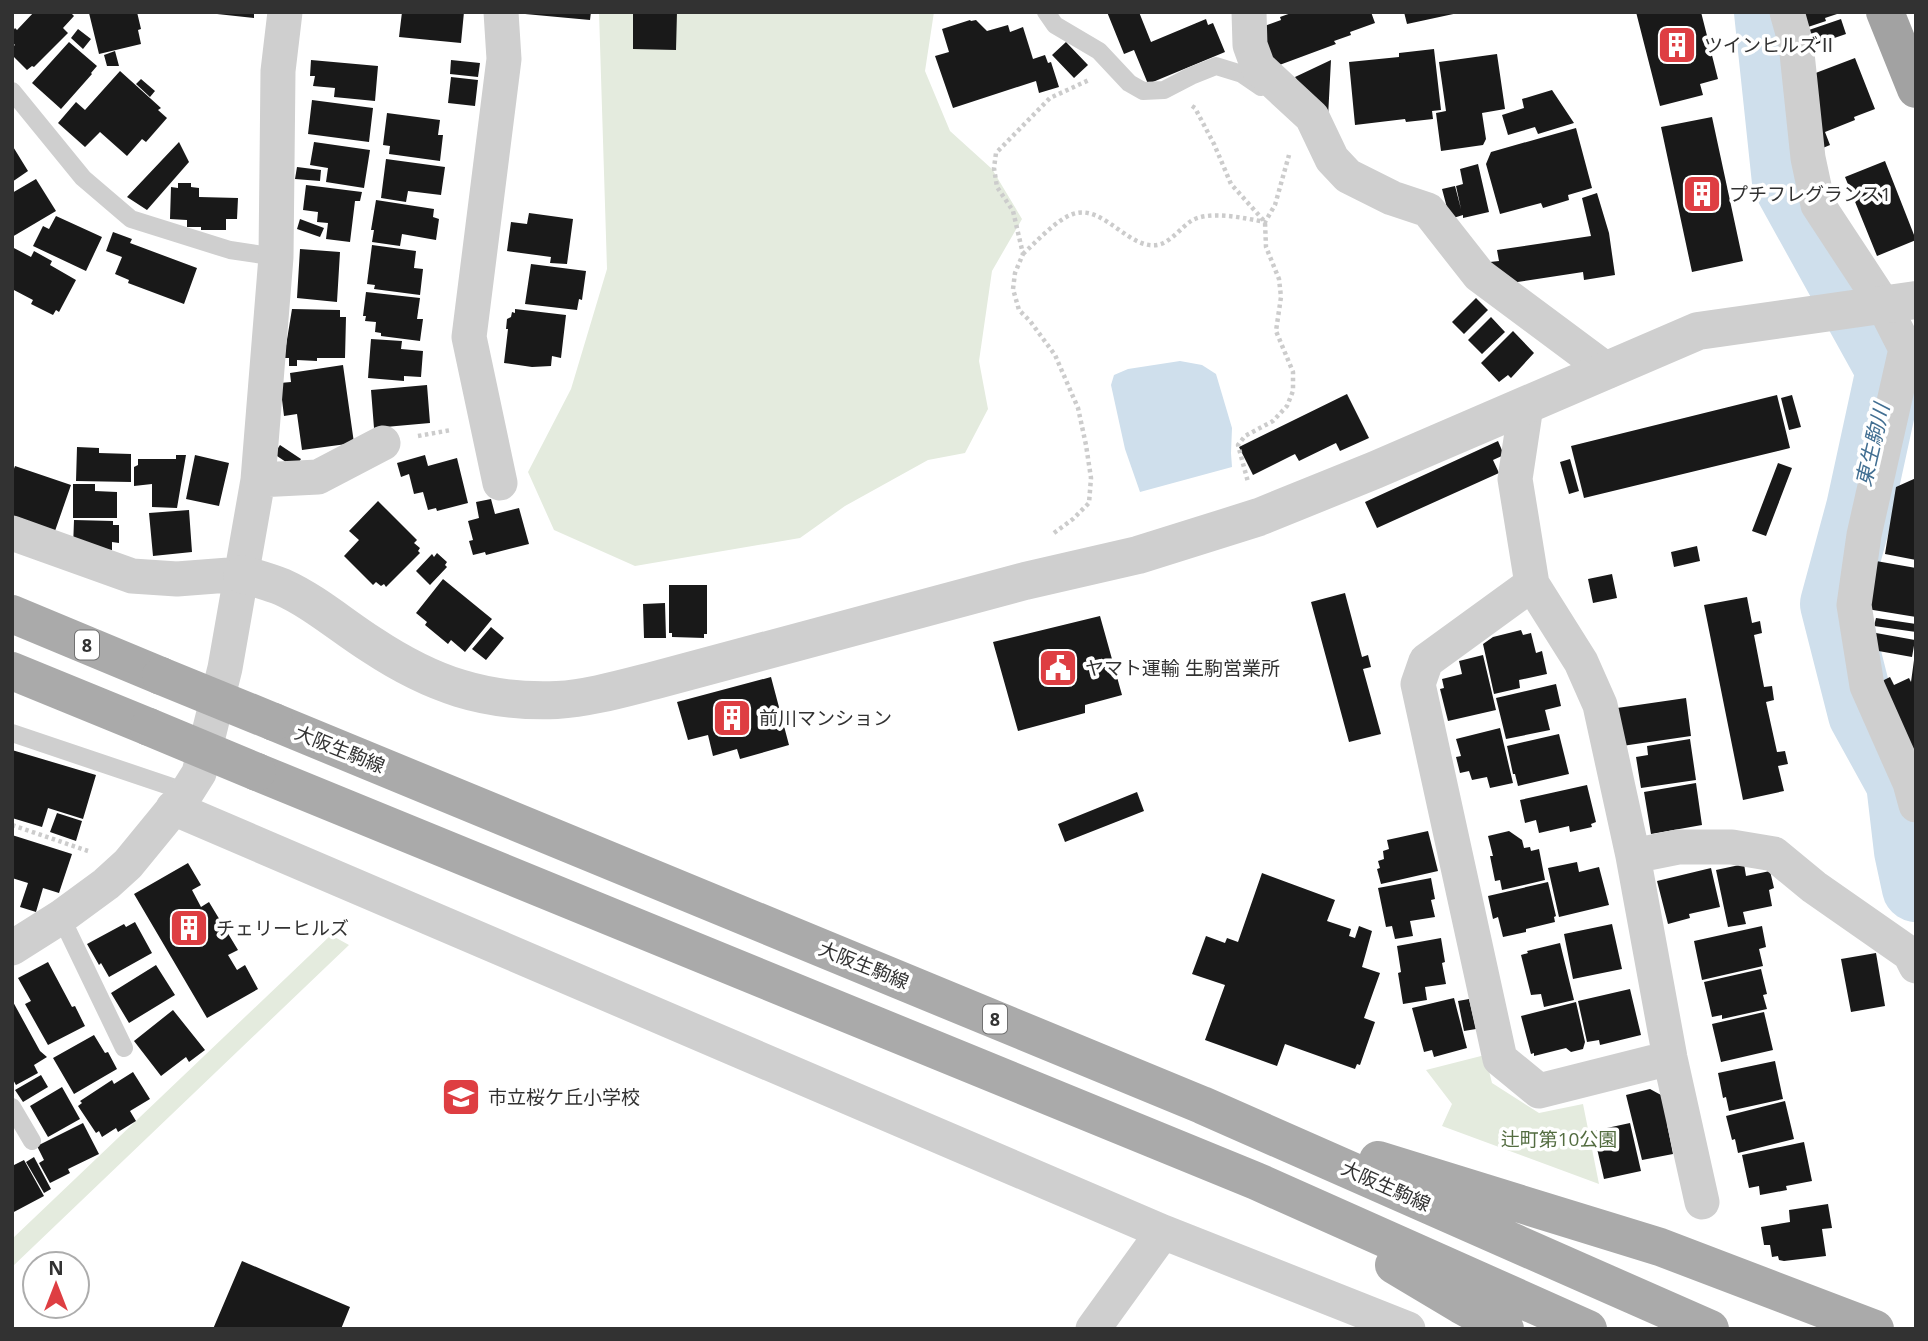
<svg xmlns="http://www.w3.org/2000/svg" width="1928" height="1341" font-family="'Open Sans','Noto Sans JP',sans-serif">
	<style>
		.green { fill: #e4ebde }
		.water { fill: #cfdfec }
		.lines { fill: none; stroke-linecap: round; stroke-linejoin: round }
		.river { stroke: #cfdfec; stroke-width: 68 }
		.building { fill: #191919 }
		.path { stroke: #ccc; stroke-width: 4.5; stroke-dasharray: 3.5 3.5; stroke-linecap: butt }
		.service { stroke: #cfcfcf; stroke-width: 18 }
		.minor { stroke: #cfcfcf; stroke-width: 35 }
		.tertiary { stroke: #cfcfcf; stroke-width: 38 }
		.primary { stroke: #aaa; stroke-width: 38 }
		.trunk { stroke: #a2a2a2; stroke-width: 38 }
		.primary-bridge { stroke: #aaa; stroke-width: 38 }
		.labels { text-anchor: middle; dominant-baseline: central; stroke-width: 7; stroke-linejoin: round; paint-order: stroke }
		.shield { fill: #fff; stroke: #707070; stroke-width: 2 }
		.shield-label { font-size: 18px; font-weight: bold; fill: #323232 }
		.poi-label { font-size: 19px; fill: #323232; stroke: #fff; text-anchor: start }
		.street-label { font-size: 19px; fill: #323232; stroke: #fff }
		.park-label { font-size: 19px; fill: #536c40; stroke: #fff }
		.water-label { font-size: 21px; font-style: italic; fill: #426f92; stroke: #fff }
	</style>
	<rect width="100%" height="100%" fill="#fff"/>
	<!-- green -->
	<path class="green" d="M599 12H934L925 71 950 131 992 169 1022 219 992 271 979 361 988 409 965 453 928 460 845 506 800 538 635 566 554 530 528 472 571 389 607 269Z
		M331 935 349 945 12 1267V1239Z
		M1485 1055 1492 1083 1539 1113 1583 1104 1599 1184 1442 1126 1452 1104 1426 1070Z"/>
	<!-- water -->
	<path class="water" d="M1180 361 1202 365 1216 374 1232 428 1231 453 1232 467 1140 492 1125 449 1111 385 1114 375 1128 369Z"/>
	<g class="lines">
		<!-- river -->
		<path class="river" d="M1768 12 1786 182 1890 370 1860 508 1834 604 1862 714 1900 783 1908 851 1916 888"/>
	</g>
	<!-- building -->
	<path class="building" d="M34 12H70L74 16 63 28 68 33 34 67 32 66 27 70 12 55V47L15 45 12 42V32L15 28 17 30Z
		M90 12H137L141 29 138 30 141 44 99 54 89 13Z
		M217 12H254V18L217 14Z
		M402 12H464L461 43 399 37Z
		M525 12H591L590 20 525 14Z
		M633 12H677L676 50 633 49Z
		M1107 12H1139L1151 42 1206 19 1208 25 1213 23 1225 52 1148 84 1134 50 1124 54Z
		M1294 12H1371L1375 23 1350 32 1351 35 1334 41 1336 44 1274 67 1259 28 1281 20 1280 17Z
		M1404 12H1458V13L1407 24Z
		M1636 12H1701L1718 79 1700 84 1703 95 1660 106Z
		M1801 12H1839L1840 13 1825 18 1826 21 1805 28Z
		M1841 19 1846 34 1808 47 1806 31Z
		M970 20 971 21 976 20 987 31 1008 25 1010 32 1023 27 1033 59 1045 55 1048 63 1051 62 1059 87 1039 93 1036 81 953 108 935 56 949 52 942 29Z
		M78 29 91 39 83 49 71 38Z
		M69 42 97 66 91 73 92 74 61 109 32 83Z
		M1066 42 1088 65 1074 78 1052 55Z
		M1434 49 1441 110 1432 111 1433 119 1406 122 1405 119 1355 125 1349 62 1399 57V53Z
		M115 51 119 66H107L104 55Z
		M1497 54 1505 109 1482 113 1486 139 1483 145 1441 151 1436 113 1446 111 1439 62Z
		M1855 58 1875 109 1854 117 1855 120 1825 132 1830 145 1818 150 1813 74Z
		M311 60 378 66 375 101 334 97 335 88 313 86 315 76H310Z
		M451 60 480 63 478 77 450 74Z
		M1331 60 1328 117H1322L1295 77Z
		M120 71 161 108 158 110 167 118 146 142 142 139 127 156 100 132 85 147 58 123 76 102 85 110Z
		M451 77 478 80 475 106 448 103Z
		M141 79 155 91 150 97 136 84Z
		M1552 90 1574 123 1538 134 1535 127 1508 135 1502 115 1524 108 1522 99Z
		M312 100 373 108 369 142 308 134Z
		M387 113 440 120 438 135H443L440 161 389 154 390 146 383 145Z
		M1712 117 1743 261 1692 272 1661 127Z
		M1576 128 1592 188 1568 195 1569 200 1543 208 1541 203 1500 214 1486 164 1491 152Z
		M179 142 189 162 147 210 127 197Z
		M314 142 370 150 364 188 326 182 328 168 310 165Z
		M12 145 28 171 12 182Z
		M386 159 445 167 441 195 408 191 406 202 381 198Z
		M1885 161 1916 240 1877 256 1845 177Z
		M1478 164 1489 212 1463 218V215L1450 219 1442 189 1455 186 1461 209 1456 186 1463 184 1460 169Z
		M297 167 321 170 320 181 295 179Z
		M36 179 56 211 12 237V193Z
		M178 183H191V187L199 188V197L238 198 237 219H226V230H201V227H187V220L170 219 171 187 178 188Z
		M306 185 362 192 360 201H355L350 242 326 239 328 223 317 222 318 212 303 210Z
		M1597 193 1609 233 1615 275 1584 280 1583 272 1504 284 1490 262 1499 261 1497 250 1591 236 1582 198Z
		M376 200 434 209 433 217 439 219 436 240 402 234 400 246 372 242 374 230H371Z
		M529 213 573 219 567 264 550 263 551 257 507 251 511 222 527 224Z
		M56 216 102 237 86 271 33 246 43 226 49 229Z
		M300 219 324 228 320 237 297 229Z
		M113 232 132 239 130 243 197 268 184 304 128 283 129 280 115 274 122 257 106 251Z
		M372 245 416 251 414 268 423 269 420 295 374 289 375 285 367 284Z
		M12 247 31 257 34 251 52 261 50 265 76 280 59 312 56 310 53 315 31 304 33 300 12 289Z
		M300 249 340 252 337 302 297 298Z
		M531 264 586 271 582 300 579 299 577 310 525 304Z
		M366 292 420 298 417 319H423L420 341 381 336V333L375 332 376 322 365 321 366 316H363Z
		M1476 298 1488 310 1464 334 1452 322Z
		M292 309 340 310V317H346L345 358H317V361L297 360V366H289V358H284Z
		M515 309 566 315 561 358 552 356 551 366 532 367 504 363 508 329H506L507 319 511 317 512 312 515 313Z
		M1491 317 1505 332 1482 354 1468 340Z
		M1513 331 1534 353 1511 378 1508 375 1499 382 1481 363Z
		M371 339 402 341 401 349 423 351 421 377 404 376V381L368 378Z
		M343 365 354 443 302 450 297 414 284 416 280 383 291 382 290 373Z
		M427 385 430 423 374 428 371 390Z
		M1347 394 1369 438 1340 451 1336 443 1299 461 1295 454 1253 475 1239 447Z
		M1777 395 1790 448 1584 498 1571 446Z
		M1792 395 1801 427 1789 430 1781 398Z
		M1498 441 1504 455 1493 460 1499 473 1377 528 1365 502Z
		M280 445 301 459 295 468 274 454Z
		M77 447 99 448V453L131 454V482L76 481Z
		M176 455H186L177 508 152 507V484L134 486V467L138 465V459H176Z
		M195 455 229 463 219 506 186 499Z
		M425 455 428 466 457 458 468 503 437 511 436 508 428 510 423 492 414 494 409 474 401 477 397 463Z
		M1570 459 1579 491 1569 494 1560 462Z
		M1778 463 1792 468 1766 536 1752 531Z
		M15 466 71 485 55 531 12 515V474Z
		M1916 478V560L1885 554 1896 487Z
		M73 484H95V491L117 492V518H73Z
		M491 499 495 514 519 508 529 544 486 555 485 552 473 555 469 541 473 540 468 521 479 518 476 502Z
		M378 501 417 540 414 543 420 548 418 551 420 553 386 587 384 584 381 586 376 582 373 585 344 556 359 540 349 531Z
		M189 510 192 552 153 556 149 513Z
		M74 520 113 521V525H119V543L112 542V550L73 548Z
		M1697 546 1700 561 1674 567 1671 552Z
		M437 553 447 562 445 565 447 567 430 585 416 571 432 554 434 557Z
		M1876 561 1916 568V617L1867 609Z
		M1612 574 1617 598 1593 603 1588 579Z
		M443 579 492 619 465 652 451 640 448 644 425 625 427 622 416 613Z
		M669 585H707V634H704V638L672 637V633H669Z
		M1345 593 1362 657 1368 655 1371 667 1363 669 1381 734 1349 742 1311 602Z
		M1747 597 1752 623 1760 621 1762 633 1754 635 1764 687 1772 686 1774 700 1766 702 1777 752 1785 751 1788 764 1778 766 1784 791 1743 800 1704 605Z
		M665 603 666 638H644L643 604Z
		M1100 616 1122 695 1085 705V713L1018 731 993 642Z
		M1876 618 1916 624V632L1874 626Z
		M491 627 504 638 486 660 472 649Z
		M1521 630 1523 635 1531 633 1536 653 1542 651 1547 674 1519 680 1520 688 1494 694 1483 644 1493 637Z
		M1876 633 1915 640 1912 657 1873 650Z
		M1483 655 1496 710 1448 721 1440 689 1444 688 1442 679 1462 674 1459 661Z
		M1914 660H1916V762L1878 683 1890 677 1894 685 1909 678 1911 682Z
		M771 677 789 745 740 759 737 749 713 756 708 735 688 740 677 702Z
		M1556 684 1561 706 1545 710 1550 730 1506 739 1496 698Z
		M1686 698 1691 736 1622 746 1617 708Z
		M1500 728 1513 783 1490 788 1487 777 1472 780 1469 771 1460 773 1456 757 1461 756 1456 739Z
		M1559 734 1569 774 1518 786 1515 774H1513L1507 746Z
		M1690 739 1696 780 1641 788 1636 757 1648 755 1647 746Z
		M12 750 96 775 83 819 48 808 42 827 12 818Z
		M1696 783 1702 825 1651 834 1644 792Z
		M1587 785 1596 822 1591 824 1592 827 1570 832 1569 826 1539 833 1536 820 1525 823 1520 800Z
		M1137 792 1144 811 1065 842 1058 824Z
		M57 813 82 821 76 841 50 832Z
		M1428 831 1438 871 1381 884 1377 869 1380 868 1378 861 1384 859 1383 851 1389 849 1387 840Z
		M1509 831 1522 840 1524 848 1530 847 1531 851 1539 849 1545 880 1502 890 1500 880 1495 881 1490 856H1493L1488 836Z
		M12 835 72 854 59 893 43 888 36 912 20 907 28 883 12 878Z
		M1577 862 1579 872 1599 867 1609 905 1559 917 1548 868Z
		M188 863 201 885 192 890 201 907 209 902 238 950 228 955 237 970 245 965 258 989 207 1018 134 894Z
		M1744 864 1746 876 1770 871 1774 888 1769 890 1772 906 1743 912 1746 924 1728 927 1716 870Z
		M1711 868 1720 907 1689 914 1690 918 1668 924 1657 881Z
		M1262 873 1335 900 1327 921 1351 929 1349 936 1355 938 1359 926 1372 931 1362 967 1380 973 1364 1018 1375 1022 1360 1065 1357 1064 1355 1069 1285 1044 1277 1066 1205 1040 1225 985 1192 974 1206 936 1225 943 1227 938 1238 942Z
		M1431 878 1435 899 1431 900 1435 917 1410 921 1413 936 1395 939 1392 926 1386 927 1378 888Z
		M1548 882 1556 916 1554 917 1555 922 1526 929V932L1503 937 1498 917 1493 919 1488 896Z
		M135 922 152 953 109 977 101 963 99 965 87 944 124 924 126 927Z
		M1612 924 1622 969 1573 979 1564 934Z
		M1762 926 1766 947 1759 949 1763 966 1702 980 1694 941Z
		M1441 938 1445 962 1442 963 1446 984 1425 987 1427 1000 1403 1004 1398 973 1401 972 1397 946Z
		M1560 943 1574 1000 1544 1007 1541 994 1531 995 1521 955 1528 953 1527 951Z
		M1876 953 1885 1006 1851 1012 1841 959Z
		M48 962 72 1007 75 1006 85 1026 48 1045 25 1004 31 1001 18 978Z
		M156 965 175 995 129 1023 111 993Z
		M1761 969 1767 994 1763 995 1767 1009 1722 1019V1015L1712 1017 1704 982Z
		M1630 989 1641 1035 1600 1045 1599 1040 1587 1042 1578 1001Z
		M1454 998 1467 1048 1434 1057 1432 1050 1424 1052 1412 1008Z
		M1469 999 1476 1029 1464 1031 1458 1001Z
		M12 1000 40 1051 47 1057 34 1065 38 1073 16 1085 12 1078Z
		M1576 1002 1585 1042 1583 1049 1571 1052 1566 1048 1534 1056V1053L1531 1054 1521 1016Z
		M173 1010 205 1050 189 1062 186 1057 161 1076 134 1041Z
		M1764 1012 1773 1050 1721 1062 1712 1024Z
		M94 1035 105 1053 108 1052 117 1069 74 1094 53 1058Z
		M1775 1061 1783 1099 1729 1111 1726 1097 1723 1098 1718 1073Z
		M133 1072 150 1099 130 1111 136 1121 118 1132 116 1128 102 1137 99 1131 96 1133 78 1106 82 1103 80 1101 112 1080 114 1084Z
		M41 1075 48 1087 23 1102 15 1090Z
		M62 1087 80 1119 48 1137 30 1106Z
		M1650 1089 1661 1095 1671 1123 1667 1124 1673 1154 1642 1160 1626 1095Z
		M1785 1101 1794 1139 1738 1153 1735 1139 1732 1140 1726 1116Z
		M83 1123 99 1154 68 1169 70 1173 50 1183 39 1163 44 1160 37 1146Z
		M1630 1123 1641 1171 1604 1179 1593 1131Z
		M1804 1142 1812 1181 1786 1186 1787 1190 1760 1195 1759 1186 1749 1188 1742 1155Z
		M34 1157 51 1189 44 1193 26 1162Z
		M24 1160 44 1196 12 1213V1166Z
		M1828 1204 1832 1228 1822 1229 1826 1256 1784 1261 1779 1260 1778 1256 1772 1257 1770 1245H1764L1761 1227 1790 1222 1789 1210Z
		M242 1261 350 1307 341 1329H213Z"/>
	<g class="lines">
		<!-- path -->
		<path class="path" d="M1192 106 1195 108 1214 144 1231 184 1265 222 1266 247 1279 279 1281 297 1276 331 1293 372V391L1287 406 1273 421 1245 436 1238 445 1248 482
			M1023 254C1035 243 1057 219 1073 214 1104 203 1131 254 1161 244 1172 240 1181 228 1191 221 1209 210 1244 218 1265 222L1275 205 1289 155
			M418 436 451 430
			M1054 533 1073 519 1089 503 1091 478 1086 445 1078 408 1055 355 1030 321 1019 310 1013 289 1015 273 1023 254 1013 211 997 187 994 168 996 153 1050 98 1089 80
			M12 825 88 851"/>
		<!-- service -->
		<path class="service" d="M1046 12 1055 25 1099 51 1129 83 1143 91 1164 90 1191 76 1216 66 1242 74 1261 87
			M12 91 83 178 131 219 230 250 276 257
			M12 733 187 792
			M61 917 124 1048
			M12 1107 32 1141"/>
		<!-- minor -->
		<path class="minor" d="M1249 12 1250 45 1258 67 1312 117 1332 159 1348 176 1392 198 1428 210 1479 275 1608 371
			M1787 12 1796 44 1808 158 1818 205 1883 304 1906 349 1864 535 1854 605 1867 686 1910 783 1916 805
			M1526 406 1515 479 1532 584 1581 662 1600 705 1633 856 1670 1058 1702 1202
			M258 480 318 477 383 443
			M500 483 469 337 504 59 501 12
			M12 533 132 576 177 579 242 574
			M1532 584 1426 661 1418 684 1500 1059 1539 1091 1670 1058
			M173 808 1163 1232 1093 1329
			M1633 856 1678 847H1732L1774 854 1814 887 1910 954 1916 966
			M12 948 61 917 106 884 128 864 187 792 199 773 225 668 258 480 276 257 278 71 285 12
			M1163 1232 1408 1329"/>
		<!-- tertiary -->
		<path class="tertiary" d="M242 574C255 578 270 582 282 587 315 602 342 626 372 645 431 684 485 703 557 700 590 698 624 688 656 680L1025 581 1138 555 1259 517 1375 470 1698 331 1916 300"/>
		<!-- primary -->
		<path class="primary" d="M12 614 161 676
			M12 671 149 727
			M274 722 1202 1105 1710 1329
			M257 772 1256 1181 1588 1329
			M1378 1160 1660 1247 1875 1329
			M1394 1265 1461 1305 1505 1329"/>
		<!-- trunk -->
		<path class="trunk" d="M1885 12 1916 89"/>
		<!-- primary-bridge -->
		<path class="primary-bridge" d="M161 676 274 722
			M149 727 257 772"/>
	</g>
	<!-- icons -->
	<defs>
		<g id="building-square" transform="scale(2.0125)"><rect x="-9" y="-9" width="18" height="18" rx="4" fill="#de3e42" stroke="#fff"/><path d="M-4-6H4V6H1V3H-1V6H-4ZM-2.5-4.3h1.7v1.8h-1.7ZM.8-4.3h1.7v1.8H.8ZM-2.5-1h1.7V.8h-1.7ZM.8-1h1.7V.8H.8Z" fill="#fff"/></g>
		<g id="civic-square" transform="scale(2.0125)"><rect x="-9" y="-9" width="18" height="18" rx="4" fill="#de3e42" stroke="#fff"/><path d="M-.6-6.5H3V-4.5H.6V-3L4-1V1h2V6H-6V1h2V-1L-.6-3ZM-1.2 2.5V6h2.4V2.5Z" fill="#fff"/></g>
		<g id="school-square" transform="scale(2.0125)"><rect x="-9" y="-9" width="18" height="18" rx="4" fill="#de3e42" stroke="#fff"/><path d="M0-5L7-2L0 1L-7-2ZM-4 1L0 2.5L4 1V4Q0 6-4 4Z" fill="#fff"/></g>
	</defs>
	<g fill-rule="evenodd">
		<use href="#building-square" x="1677" y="45"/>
		<use href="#building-square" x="1702" y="194"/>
		<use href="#civic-square" x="1058" y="668"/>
		<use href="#building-square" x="732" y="718"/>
		<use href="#building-square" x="189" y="928"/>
		<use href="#school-square" x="461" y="1097"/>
	</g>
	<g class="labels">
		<!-- shield labels -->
		<g class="shield">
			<rect x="75" y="630.5" width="24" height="29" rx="5"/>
			<rect x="983" y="1004.5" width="24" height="29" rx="5"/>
		</g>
		<g class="shield-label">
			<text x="87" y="645">8</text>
			<text x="995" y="1019">8</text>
		</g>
		<!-- poi labels -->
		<g class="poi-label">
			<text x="1704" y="45">ツインヒルズⅡ</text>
			<text x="1729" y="194">プチフレグランス1</text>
			<text x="1085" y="668">ヤマト運輸 生駒営業所</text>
			<text x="759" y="718">前川マンション</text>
			<text x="216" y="928">チェリーヒルズ</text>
			<text x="488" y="1097">市立桜ケ丘小学校</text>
		</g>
		<!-- street labels -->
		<g class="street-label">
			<text transform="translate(340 749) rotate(22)">大阪生駒線</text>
			<text transform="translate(864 965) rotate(22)">大阪生駒線</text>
			<text transform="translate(1386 1186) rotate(24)">大阪生駒線</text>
		</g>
		<!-- park labels -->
		<g class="park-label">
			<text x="1559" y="1139">辻町第10公園</text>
		</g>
		<!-- water labels -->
		<g class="water-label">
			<text transform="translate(1872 445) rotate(-77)">東生駒川</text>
		</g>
	</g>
	<!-- border -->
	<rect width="1928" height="1341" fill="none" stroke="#323232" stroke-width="28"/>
	<!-- north arrow -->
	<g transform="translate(56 1285)"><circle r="33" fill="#ffffff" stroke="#adadad" stroke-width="2"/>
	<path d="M0-5L12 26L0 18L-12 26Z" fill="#de3e42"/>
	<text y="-10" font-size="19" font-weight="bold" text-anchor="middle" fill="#323232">N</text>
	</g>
</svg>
